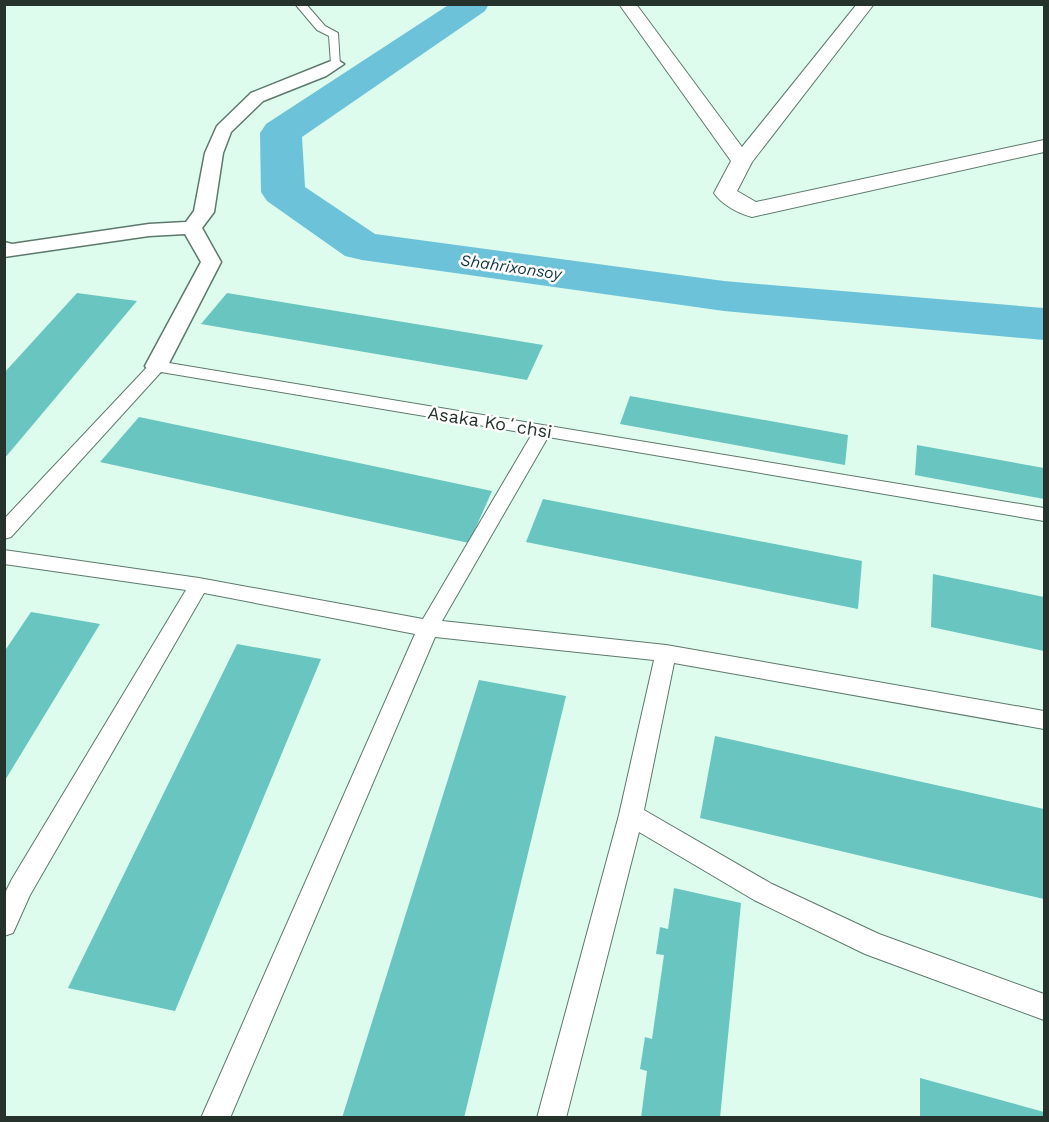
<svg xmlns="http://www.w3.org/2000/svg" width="1049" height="1122" font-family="'Work Sans',sans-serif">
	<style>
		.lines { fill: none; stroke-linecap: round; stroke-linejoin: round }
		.river { fill: #6cc3d9; fill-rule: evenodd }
		.building { fill: #68c5c0 }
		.service-casing { stroke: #5d796d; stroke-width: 2 }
		.pedestrian-casing { stroke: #5d796d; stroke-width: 3 }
		.minor-casing { stroke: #5d796d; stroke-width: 2 }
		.service { fill: #fff; fill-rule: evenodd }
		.pedestrian { fill: #fff; fill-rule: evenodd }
		.minor { fill: #fff; fill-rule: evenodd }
		.labels { text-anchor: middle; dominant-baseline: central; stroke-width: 5; stroke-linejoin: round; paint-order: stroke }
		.far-water-label { font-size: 16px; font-style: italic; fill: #0e3842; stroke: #fff }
		.street-label { font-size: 18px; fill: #26322c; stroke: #fff }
	</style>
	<rect width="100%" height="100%" fill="#ddfced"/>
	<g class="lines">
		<!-- river -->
		<path class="river" d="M450 4H489L485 11 302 137 305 187 375 234 724 281 1044 308V340L724 311 362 260 345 256 267 201 261 192 260 133 266 124Z"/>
	</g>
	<!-- building -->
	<path class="building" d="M77 293 137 301 4 459V373Z
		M227 293 543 345 527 380 201 324Z
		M630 396 848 435 845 465 620 424Z
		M139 417 492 491 469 543 100 462Z
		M917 445 1044 468V499L915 475Z
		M543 499 862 561 858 609 526 542Z
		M933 574 1044 597V651L931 627Z
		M31 612 100 624 4 782V652Z
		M237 644 321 659 175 1011 68 988Z
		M479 680 566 696 464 1118H342Z
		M715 736 1044 809V899L700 818Z
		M674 888 741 903 720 1118H641L647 1071 640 1069 645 1037 652 1039 664 955 656 954 660 927 668 929Z
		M920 1078 1044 1112V1118H920Z"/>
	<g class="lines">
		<!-- service casing -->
		<g class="service-casing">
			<path id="service" d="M295 4H306L325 26 338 33 340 66 336 67 331 64 329 36 317 30Z
				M157 361 1044 508V521L548 437 442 621 666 645 1044 711V729L674 663 644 810 772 884 879 934 1044 994V1020L865 954 754 900 639 832 566 1118H537L619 815 654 660 435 637 230 1118H201L415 634 204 593 30 895 13 933 4 936V895L12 879 186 590 4 564V550L199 578 423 619 532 434 161 372 11 537 4 539V519L151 363Z"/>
		</g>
		<!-- pedestrian casing -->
		<g class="pedestrian-casing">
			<path id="pedestrian" d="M336 59 344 64 326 76 263 101 231 132 223 153 214 212 202 228 221 262 165 371 157 373 149 371 145 366 201 262 185 234 149 236 4 257V242L12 244 149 224 186 222 194 211 205 153 217 126 251 93Z"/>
		</g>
		<!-- minor casing -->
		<g class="minor-casing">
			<path id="minor" d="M619 4H636L742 147 857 4H874L752 162 737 191 756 202 1044 140V152L752 217C739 214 721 204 714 193L731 161Z"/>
		</g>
		<!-- service -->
		<use href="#service" class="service"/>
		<!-- pedestrian -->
		<use href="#pedestrian" class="pedestrian"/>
		<!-- minor -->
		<use href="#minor" class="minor"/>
	</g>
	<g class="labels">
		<!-- far-water labels -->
		<g class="far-water-label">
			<text transform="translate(511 267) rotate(8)">Shahrixonsoy</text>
		</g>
		<!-- street labels -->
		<g class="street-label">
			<text transform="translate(490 422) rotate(9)">Asaka Koʻchsi</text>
		</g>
	</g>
	<!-- border -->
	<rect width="1049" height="1122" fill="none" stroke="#26322c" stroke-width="12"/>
</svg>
